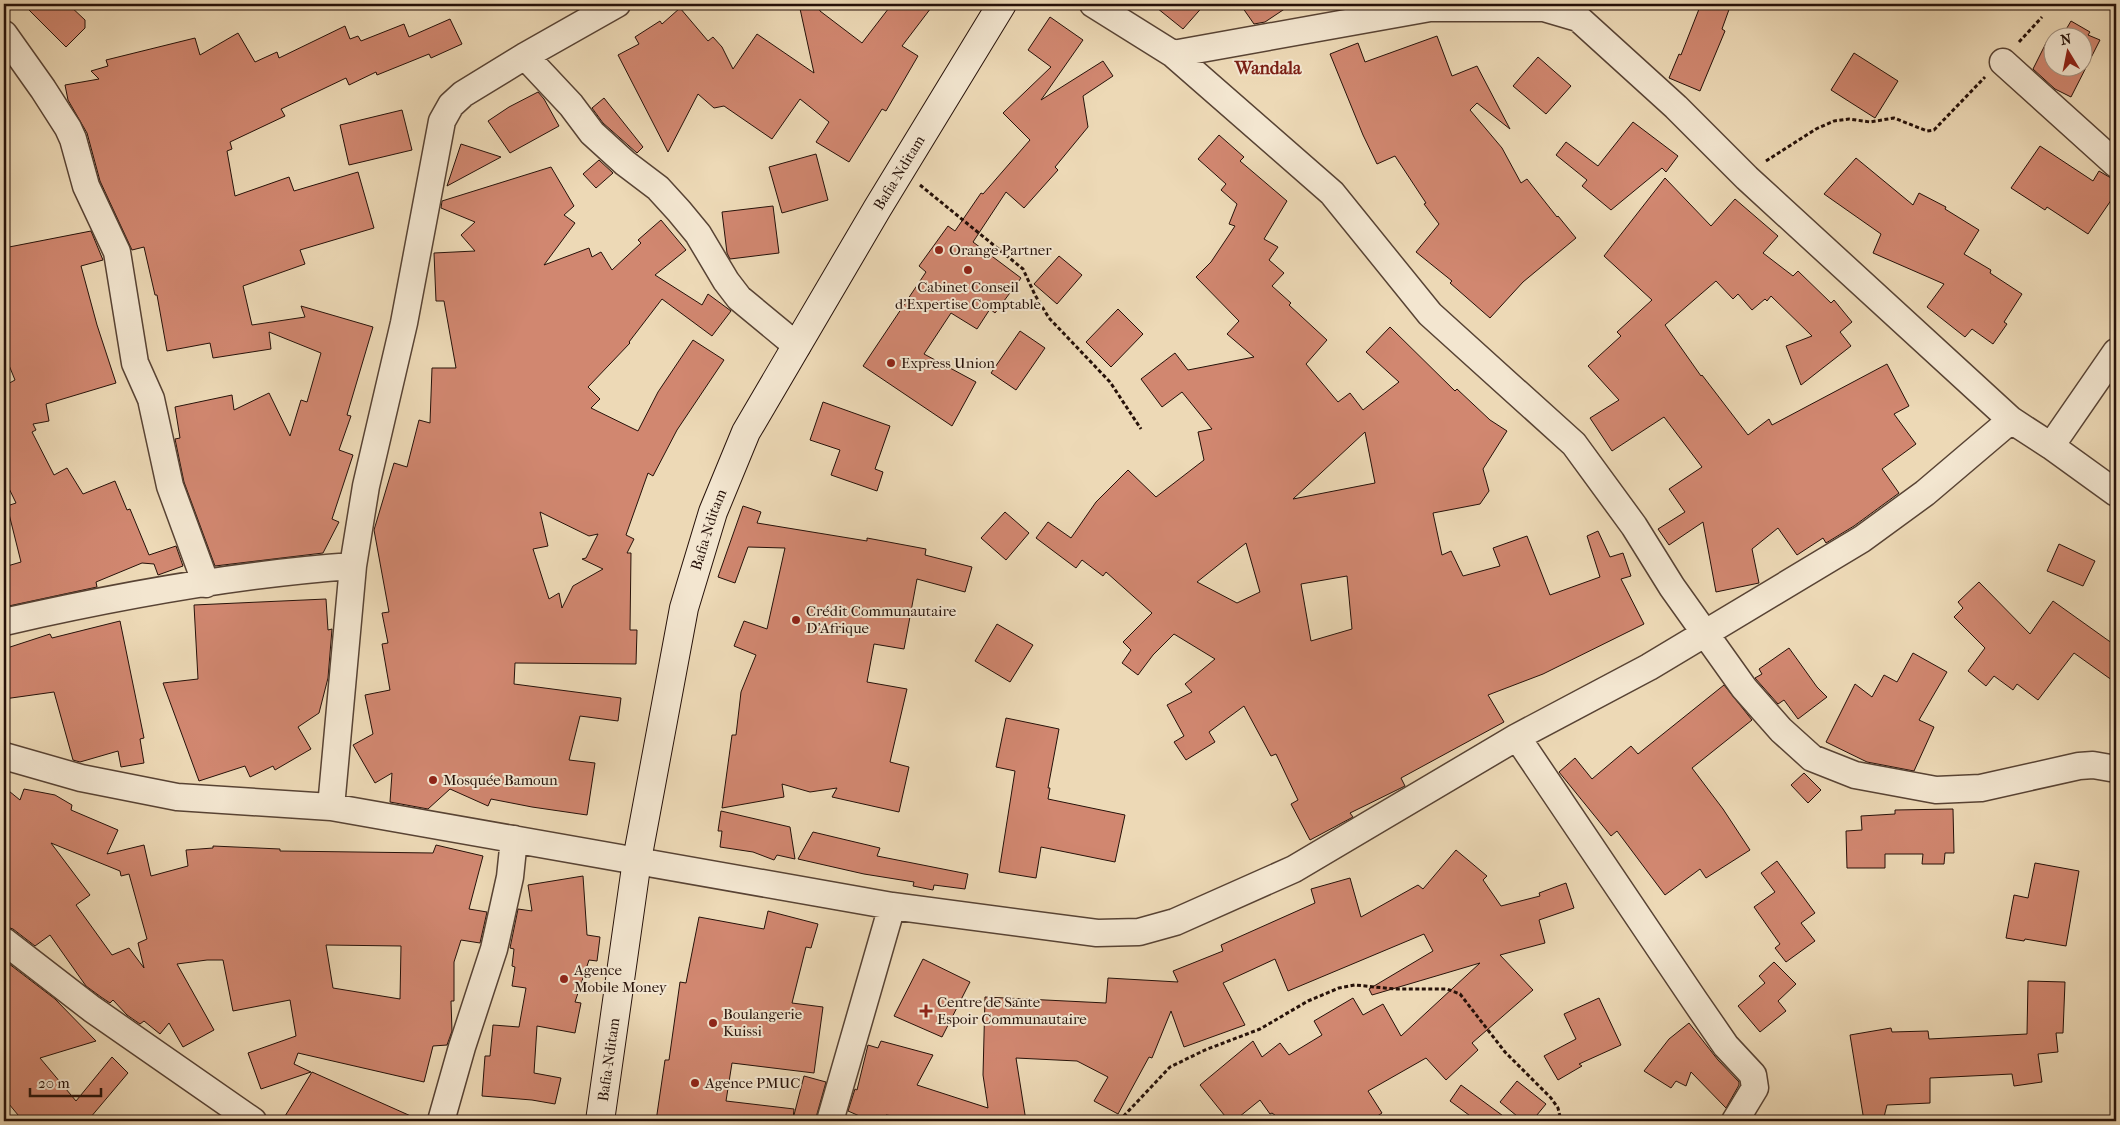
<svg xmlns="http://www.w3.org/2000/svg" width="2120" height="1125" font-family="'IM FELL French Canon',serif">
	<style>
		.building { fill: #d18770; stroke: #261109; fill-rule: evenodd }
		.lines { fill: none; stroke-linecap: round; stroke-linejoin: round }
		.street-casing { stroke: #584334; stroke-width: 29 }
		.secondary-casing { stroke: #261109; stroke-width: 30 }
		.path { stroke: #261109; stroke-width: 3; stroke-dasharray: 4 2.5; stroke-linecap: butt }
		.street { stroke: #f3e6d0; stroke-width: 26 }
		.secondary { stroke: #f3e6d0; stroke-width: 28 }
		.poi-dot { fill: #8f2418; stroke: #f3e6d0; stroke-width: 2 }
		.labels { text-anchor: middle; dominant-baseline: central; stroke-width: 4; stroke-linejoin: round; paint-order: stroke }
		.street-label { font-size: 15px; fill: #261109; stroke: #f3e6d0 }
		.poi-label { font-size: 15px; fill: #261109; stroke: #f3e6d0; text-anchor: start }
		.quarter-label { font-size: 18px; font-weight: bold; fill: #7a1f14; stroke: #f3e6d0 }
	</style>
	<rect width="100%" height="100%" fill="#edd9b6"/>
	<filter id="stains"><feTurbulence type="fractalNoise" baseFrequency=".004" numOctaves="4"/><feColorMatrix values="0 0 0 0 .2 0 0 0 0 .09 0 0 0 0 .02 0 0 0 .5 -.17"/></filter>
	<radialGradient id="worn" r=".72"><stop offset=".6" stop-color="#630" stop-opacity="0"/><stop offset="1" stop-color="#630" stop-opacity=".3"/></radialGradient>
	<!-- building -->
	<path class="building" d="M23 4H68L85 20V28L66 47Z
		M799 4H818L820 11 862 43 892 4H934L902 46 918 56 886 111 882 109 849 162 816 142 829 122 800 99 772 139 724 106 714 108 698 94 668 152 618 55 639 44 635 37 660 21 662 24 680 8 708 41 713 37 722 47 733 69 757 34 814 73Z
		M1152 4H1205L1183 29Z
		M1240 4H1292L1265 22 1254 24Z
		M1701 4H1731L1722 29 1725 31 1700 91 1669 78 1679 54 1681 55Z
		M1050 17 1083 40 1041 100 1103 61 1113 76 1083 96 1088 127 1055 167 1058 170 1024 208 1006 192 973 242 1021 278 995 313 990 309 977 329 951 313 924 354 976 382 952 426 863 366 926 272 919 266 948 226 955 231 981 193 983 194 1030 140 1003 113 1051 67 1028 50Z
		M450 19 462 44 431 58 429 54 377 75 376 72 349 85 346 78 281 109 285 116 230 142 232 149 227 151 235 196 289 177 294 191 358 172 374 228 300 250 305 264 243 286 252 325 305 317 301 306 373 327 347 415 351 416 339 450 353 455 332 519 339 522 323 553 215 566 184 482 175 439 180 438 175 407 232 395 234 410 269 393 290 436 301 400 307 402 321 353 269 332 271 349 213 358 210 343 167 351 157 295H155L144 247 132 250 100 181 87 133 68 100 65 85 99 79 91 71 108 66 106 60 195 38 200 55 238 33 255 62 277 52 279 58 345 26 350 39 358 36 361 41 404 24 409 37Z
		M2071 21 2090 32 2088 35 2100 40 2071 97 2055 89 2033 69 2047 41 2052 44V68H2082V38H2061Z
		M1437 36 1452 76 1477 66 1510 129 1477 103 1470 110 1502 148 1521 183 1527 179 1557 217 1558 216 1576 238 1523 282 1490 318 1450 283 1452 281 1416 252 1439 224 1424 204 1426 203 1395 156 1377 164 1363 135 1330 54 1358 43 1365 62Z
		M1854 53 1898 81 1875 118 1831 90Z
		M1538 57 1571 86 1546 114 1513 86Z
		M538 92 544 99 559 126 510 153 488 121 509 107Z
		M604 98 643 147 637 153 603 123 592 108Z
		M402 110 412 150 349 165 340 125Z
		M1633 122 1678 156 1666 172 1662 168 1611 210 1582 186 1587 180 1556 155 1566 142 1598 166Z
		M1219 135 1244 157 1240 161 1287 201 1264 239 1278 247 1269 260 1284 273 1272 286 1291 303 1289 305 1327 340 1306 364 1338 402 1350 393 1363 410 1399 382 1366 352 1390 327 1455 391 1457 389 1490 420 1507 431 1483 469 1489 491 1480 504 1433 513 1442 555 1451 551 1463 576 1500 566 1493 548 1527 536 1550 595 1600 577 1587 536 1598 531 1610 557 1623 553 1631 576 1621 579 1644 624 1543 674 1488 695 1504 722 1401 778 1405 786 1350 813 1353 817 1310 840 1291 804 1298 800 1276 754 1271 756 1244 706 1209 732 1215 742 1186 760 1174 742 1184 736 1167 705 1192 692 1185 684 1215 659 1174 634 1153 655 1138 675 1122 663 1131 650 1123 642 1152 613 1106 572 1103 576 1082 560 1076 568 1036 538 1048 522 1071 538 1096 502 1128 470 1156 497 1204 460 1198 432 1212 429 1182 392 1162 407 1141 379 1175 353 1188 370 1254 357 1227 334 1239 321 1196 277 1211 262 1235 226 1229 224 1237 204 1221 190 1226 184 1198 159ZM1365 432 1375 483 1293 499ZM1246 543 1260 592 1237 603 1197 582ZM1347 576 1352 629 1311 641 1301 584Z
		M461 144 501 157 447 186Z
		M2040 146 2093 181 2099 171 2116 181V193L2088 234 2047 207 2045 210 2011 188Z
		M816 154 828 200 782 213 769 167Z
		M1856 158 1913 205 1919 193 1946 207 1945 209 1979 230 1964 254 1991 270 1990 273 2022 294 2004 322 2007 324 1993 344 1972 329 1965 337 1927 307 1944 284 1873 253 1881 234 1824 194Z
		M599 160 613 173 596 188 583 174Z
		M551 167 574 206 564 215 575 223 544 265 589 248 592 257 601 252 612 270 641 243 638 240 661 220 686 250 655 275 702 305 708 294 731 311 712 336 662 299 629 342 630 343 588 387 600 399 591 408 638 431 658 392 693 340 724 360 677 430 653 476 648 473 626 535 634 539 627 553H631L630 630H637L636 664 515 663 514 684 621 698 618 721 580 716 569 760 595 763 587 815 532 807 491 799 488 806 450 789 428 809 390 802 392 773 375 783 353 745 373 734 365 695 390 690 382 644 388 643 382 613 389 612 374 530 394 463 407 467 419 420 430 423 432 368H456L444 301H436L434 253 475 251 461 235 475 222 441 208 442 201ZM540 512 589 536 598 534 586 558 582 559 603 569 573 586 562 608 559 593 549 599 533 549 548 546Z
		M1665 178 1711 226 1735 199 1778 236 1763 253 1793 276 1798 271 1831 303 1834 300 1852 322 1840 332 1851 346 1801 385 1786 346 1812 336 1771 296 1767 301 1765 299 1752 310 1738 294 1733 299 1716 281 1665 325 1701 376 1702 375 1748 435 1769 419 1772 425 1887 364 1909 406 1894 414 1916 444 1882 469 1899 493 1854 526 1826 543 1823 538 1797 555 1778 528 1752 549 1759 583 1716 592 1703 522 1669 545 1658 529 1685 512 1669 489 1702 467 1664 417 1612 451 1590 418 1619 400 1588 366 1621 336 1617 332 1652 300 1604 256Z
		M773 206 779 253 730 259 727 253 722 212Z
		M91 231 103 260 81 266 97 325 116 383 46 404 49 421 33 424 36 430 32 432 54 475 67 468 83 494 115 481 127 510 130 509 149 555 176 546 183 566 158 575 154 564 142 563 96 582 97 587 4 607V567L21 562 7 506 16 503 4 478V386L15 380 4 353V248Z
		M1059 256 1082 275 1057 304 1034 284Z
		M1118 309 1143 334 1111 367 1086 342Z
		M1020 331 1045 348 1016 390 991 373Z
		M823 402 890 426 875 469 883 472 877 491 831 475 840 450 810 440Z
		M743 506 761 512 757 523 867 541V538L926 549 925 555 972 567 965 592 917 579 904 649 874 644 867 682 907 689 890 762 909 767 899 812 832 797 837 788 810 792 782 784 784 797 722 808 732 735H736L741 692 756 655 734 646 744 621 767 629 785 548 748 547 735 583 718 577Z
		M1005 512 1029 533 1006 560 981 538Z
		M2059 544 2095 561 2083 586 2047 571Z
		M1979 582 2030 634 2053 601 2116 646V683L2074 653 2038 700 2017 684 2013 690 1994 676 1986 686 1968 671 1985 648 1954 617 1963 608 1958 602Z
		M326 599 328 630 332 629 328 678 319 713 298 727 311 749 275 770 273 766 250 777 245 766 199 781 163 683 198 679 194 605Z
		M120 621 144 738 140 739 144 763 121 767 118 751 80 762 73 760 54 692 4 699V649L50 634 52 638Z
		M997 624 1033 645 1010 682 975 661Z
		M1789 648 1817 687 1827 697 1798 719 1784 700 1778 704 1755 678 1762 674 1759 669Z
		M1913 653 1947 672 1919 720 1934 727 1914 771 1867 762 1826 742 1855 684 1872 697 1884 675 1897 682Z
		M1724 685 1752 720 1692 768 1723 809 1750 850 1706 878 1700 869 1665 895 1617 831 1611 836 1559 772 1575 758 1592 779 1631 746 1638 754Z
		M1006 718 1059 729 1048 788H1050L1048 799 1125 815 1115 862 1041 847 1036 878 999 872 1015 771 996 767Z
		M1804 773 1821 790 1808 803 1791 785Z
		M4 787 20 800 24 789 55 795 72 805 71 810 118 830 107 854 144 845 151 876 188 866 186 850 213 848V846L280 849V851L433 853 436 845 483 856 469 909 487 912 480 943 461 940 454 962V1001H451L452 1031 447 1045 433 1046 424 1082 298 1053 294 1064 311 1072 261 1089 248 1053 296 1036 290 1000 233 1011 223 960H207L177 964 214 1030 183 1047 169 1023 160 1034 144 1021 140 1024 127 1015 113 1000 110 1003 101 997 86 986 50 935 35 946 13 929 4 926ZM51 843 120 871 121 876 129 874 147 939 138 943 144 968 129 948 112 955 76 905 90 895ZM326 945 401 946 400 999 333 988Z
		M1953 809 1954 853H1945L1944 864H1922L1923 854H1885V868H1847L1846 831 1862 830 1861 816 1895 814V810Z
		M721 811 790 827 795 859 777 855 774 860 753 852 720 847 722 831H718Z
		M813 832 880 848 877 856 968 874 965 889 934 885 933 890 913 886 914 882 864 874 798 859Z
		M1456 850 1487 876 1483 880 1501 906 1540 896 1539 893 1566 883 1574 908 1539 920 1545 943 1500 955 1533 990 1472 1043 1478 1050 1446 1080 1426 1058 1368 1091 1382 1113 1370 1121H1283L1272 1113 1270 1114 1260 1100 1234 1121H1229L1200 1085 1253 1041 1262 1057 1280 1043 1289 1055 1322 1035 1314 1021 1353 998 1363 1015 1383 1004 1401 1036 1480 963 1372 995 1369 989 1433 951 1424 934 1288 991 1275 959 1223 983 1245 1025 1184 1047 1171 1011 1152 1058 1149 1057 1118 1114 1094 1101 1108 1077 1077 1061 1016 1058 1026 1121H925L886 1115 883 1121H871L848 1111 855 1089 857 1090 868 1045 878 1048 881 1041 933 1055 917 1085 988 1108 983 1075 985 997 1106 1003 1108 978 1178 982 1173 971 1223 951 1221 945 1315 903 1311 889 1350 878 1361 917 1418 885 1423 889Z
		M1777 861 1815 913 1801 923 1815 941 1786 962 1775 948 1780 944 1754 907 1775 892 1761 873Z
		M2035 863 2079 871 2066 946 2025 939 2024 941 2006 938 2014 895 2028 898Z
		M583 876 587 935 600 937 597 961 589 960 575 1002 581 1003 575 1033 537 1026 534 1073 561 1078 555 1104 532 1100 482 1096 485 1056H490L493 1025 519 1027 526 988 512 986 515 967 512 966 514 949 510 948 518 909 532 911 528 885Z
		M768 911 818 924 811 948 806 947 792 1003 823 1007 814 1073 732 1063 726 1101 794 1109 793 1119 804 1076 826 1082 815 1121H656L665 1060H669L680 982 686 983 699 917 764 929Z
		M923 959 970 982 942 1037 894 1016Z
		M4 960 55 999 96 1041 40 1058 76 1101 112 1057 128 1073 90 1118 93 1121H23L4 1098Z
		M1774 962 1796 984 1778 1001 1786 1011 1760 1032 1738 1006 1765 983 1759 976Z
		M2028 981 2065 982 2063 1033H2056L2058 1052 2038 1054 2042 1082 2014 1086 2012 1074 1930 1078V1103L1887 1105 1883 1121H1864L1850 1035 1891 1028 1892 1032 1928 1031 1929 1039 2027 1034Z
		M1599 998 1621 1045 1579 1064 1582 1066 1558 1080 1544 1056 1576 1039 1564 1014Z
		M1689 1023 1718 1060 1739 1082V1085L1726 1108 1691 1072 1686 1086 1676 1081 1671 1088 1644 1071 1669 1039Z
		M312 1072 422 1121H282Z
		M1517 1081 1546 1104 1532 1121H1523L1500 1102Z
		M1461 1085 1510 1121H1477L1450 1101Z"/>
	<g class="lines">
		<!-- street casing -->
		<g class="street-casing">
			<path id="street" d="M1093 4 1173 54 1332 193 1430 314 1574 444 1634 526 1672 587 1744 688 1781 730 1812 758 1855 775 1936 790 1981 788 2079 766 2093 765 2116 769
				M4 34 43 89 68 128 73 139 86 186 117 252 135 363 151 399 170 486 206 584
				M1173 54 1430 8H1544L1578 18 1676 107 1747 178 2011 420 2051 446 2116 493
				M525 56 571 105 592 133 625 163 658 188 679 211 698 234 726 281 739 298 797 346
				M2003 62 2116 164
				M2051 446 2116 352
				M4 622C118 596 236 574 353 566L366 486 404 323 442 121 451 105 463 94 525 56 617 4
				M1517 737 1695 1001 1726 1046 1753 1075 1755 1088 1735 1121
				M4 756 81 778 177 797 331 807 892 906 830 1121
				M331 807 353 566
				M892 906 1097 933 1139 932 1175 922 1294 869 1517 737 1649 667 1704 634 1862 539 1925 493 2011 420
				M4 941 92 1009 253 1121
				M441 1121 462 1047 494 949 510 877 514 839"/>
		</g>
		<!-- secondary casing -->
		<g class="secondary-casing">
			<g id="secondary">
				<path id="s1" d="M600 1121 637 860 684 608 713 512 746 432 877 209 1002 4"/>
			</g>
		</g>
		<!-- path -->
		<path class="path" d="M2019 42 2042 17
			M1766 161 1816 129 1834 121 1849 119 1870 122 1894 118 1927 131 1934 130 1985 77
			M920 185 1023 269 1035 295 1049 318 1110 382 1141 429
			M1119 1121 1170 1067 1205 1050 1260 1029 1308 1001 1339 988 1355 985 1395 989H1447L1460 994 1505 1052 1551 1098 1558 1108 1561 1121"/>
		<!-- street -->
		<use href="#street" class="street"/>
		<!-- secondary -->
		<use href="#secondary" class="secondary"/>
	</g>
	<!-- markers -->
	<g class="poi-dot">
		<circle cx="939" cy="250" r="5"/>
		<circle cx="968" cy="270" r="5"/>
		<circle cx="891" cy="363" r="5"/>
		<circle cx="796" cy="620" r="5"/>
		<circle cx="433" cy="780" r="5"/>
		<circle cx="564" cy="979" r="5"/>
		<path d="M923.5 1003.5h5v5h5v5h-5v5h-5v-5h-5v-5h5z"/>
		<circle cx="713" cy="1023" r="5"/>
		<circle cx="695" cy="1083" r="5"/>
	</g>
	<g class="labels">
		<!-- street labels -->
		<g class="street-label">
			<text stroke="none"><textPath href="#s1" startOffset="1008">Bafia-Nditam</textPath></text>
			<text stroke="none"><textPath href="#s1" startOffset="602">Bafia-Nditam</textPath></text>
			<text stroke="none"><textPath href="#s1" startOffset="62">Bafia-Nditam</textPath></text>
		</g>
		<!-- poi labels -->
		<g class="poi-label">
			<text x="949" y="250">Orange Partner</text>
			<text x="968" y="287" text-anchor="middle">Cabinet Conseil<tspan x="968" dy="17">d'Expertise Comptable</tspan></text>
			<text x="901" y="363">Express Union</text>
			<text x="806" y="611">Crédit Communautaire<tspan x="806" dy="17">D'Afrique</tspan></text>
			<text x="443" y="780">Mosquée Bamoun</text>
			<text x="574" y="970">Agence<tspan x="574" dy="17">Mobile Money</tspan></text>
			<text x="937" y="1002">Centre de Sante<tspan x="937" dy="17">Espoir Communautaire</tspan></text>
			<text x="723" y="1014">Boulangerie<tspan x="723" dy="17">Kuissi</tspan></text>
			<text x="705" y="1083">Agence PMUC</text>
		</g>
		<!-- quarter labels -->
		<g class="quarter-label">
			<text x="1268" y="68">Wandala</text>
		</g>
	</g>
	<!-- margin -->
	<rect width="2120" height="1125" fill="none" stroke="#edd9b6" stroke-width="20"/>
	<rect x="5" y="5" width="2110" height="1115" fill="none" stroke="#261109" stroke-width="2.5"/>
	<rect x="10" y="10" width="2100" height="1105" fill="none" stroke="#261109"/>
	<!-- north arrow -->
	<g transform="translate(2068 52) rotate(350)"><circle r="24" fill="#f3e6d0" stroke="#a19180"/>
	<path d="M0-4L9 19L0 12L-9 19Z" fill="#8f2418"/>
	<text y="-8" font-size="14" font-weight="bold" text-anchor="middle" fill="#261109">N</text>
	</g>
	<!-- scale -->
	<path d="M30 1088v8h71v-8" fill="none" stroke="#261109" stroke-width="2.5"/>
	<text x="38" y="1088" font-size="15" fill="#261109" stroke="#f3e6d0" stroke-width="4" paint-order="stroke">20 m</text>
	<rect width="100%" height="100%" filter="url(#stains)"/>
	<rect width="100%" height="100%" fill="url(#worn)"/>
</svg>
